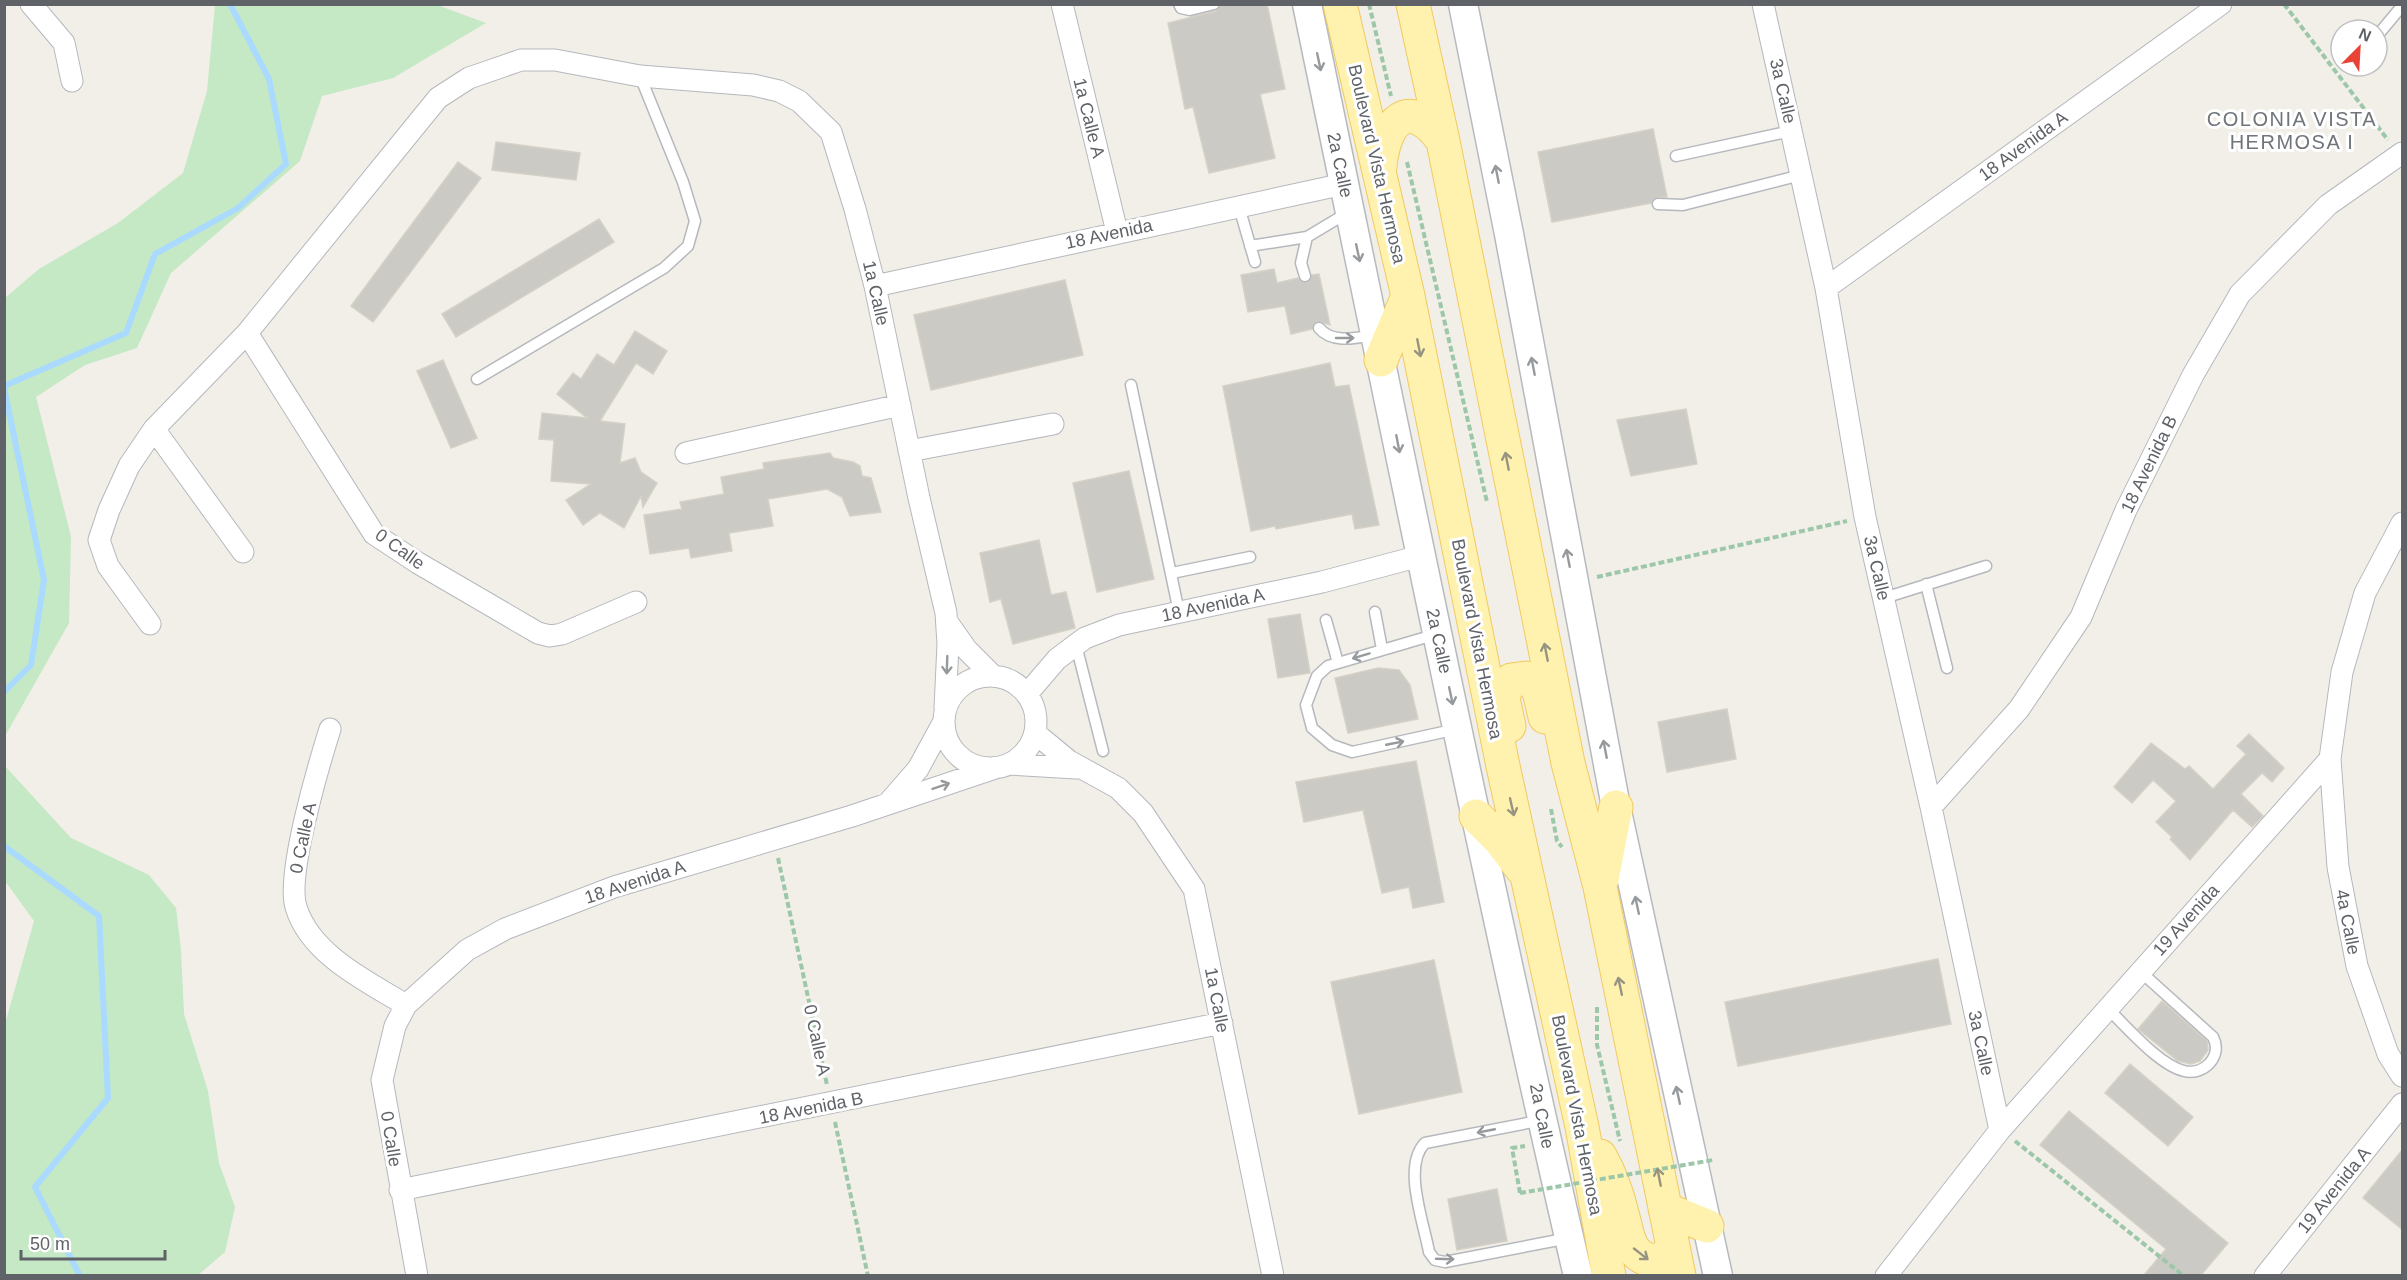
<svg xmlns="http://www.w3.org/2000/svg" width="2407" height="1280" font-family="Helvetica,sans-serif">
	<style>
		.green { fill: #c5e8c5 }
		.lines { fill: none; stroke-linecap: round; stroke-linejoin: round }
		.stream { stroke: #aadaff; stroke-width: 6 }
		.building { fill: #cccac5; stroke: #d6d1c6; stroke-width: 1.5 }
		.lane-casing { stroke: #b5b8bc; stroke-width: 13 }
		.street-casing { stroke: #b5b8bc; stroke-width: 23 }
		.secondary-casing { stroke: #b6babf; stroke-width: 31 }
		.primary-casing { stroke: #f2c960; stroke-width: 35 }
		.path { stroke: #9cc7a9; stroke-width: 4; stroke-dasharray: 6 3; stroke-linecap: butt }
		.lane { stroke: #fff; stroke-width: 10 }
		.street { stroke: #fff; stroke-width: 21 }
		.secondary { stroke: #fff; stroke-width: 28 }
		.primary { stroke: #fff2af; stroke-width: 33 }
		.path-bridge { stroke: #9cc7a9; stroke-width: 4; stroke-dasharray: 6 3; stroke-linecap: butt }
		.oneway { stroke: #979a9d }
		.oneway2 { stroke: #979581 }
		.labels { text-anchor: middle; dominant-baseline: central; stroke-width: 6; stroke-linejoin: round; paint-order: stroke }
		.street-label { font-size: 18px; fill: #5f6368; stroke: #fff }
		.neighbourhood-label { font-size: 20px; letter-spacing: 1.5px; fill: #70757a; stroke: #fff }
	</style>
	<rect width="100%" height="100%" fill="#f1efe8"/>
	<!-- green -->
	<path class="green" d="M215 5H437L486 23 393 78 322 96 300 161 171 273 137 348 85 365 36 397 71 537 69 623 5 736V298L39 269 118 223 183 173 207 91Z
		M5 766 71 838 149 875 176 908 181 950 184 1014 208 1091 219 1163 235 1207 225 1252 198 1275H5V1024L34 921 5 881Z"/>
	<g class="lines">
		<!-- stream -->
		<path class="stream" d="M4 386 126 333 155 254 238 208 286 164 269 79 230 4
			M4 388 44 580 31 665 4 692
			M4 846 99 916 108 1098 35 1187 80 1276"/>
	</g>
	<!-- building -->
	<path class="building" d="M1221 4H1267L1285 89 1260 94 1275 158 1209 173 1193 107 1185 109 1168 23 1216 11Z
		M1653 129 1667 197H1658L1651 203 1552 222 1538 152Z
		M496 142 580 153 576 180 492 170Z
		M458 162 481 178 373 322 351 306Z
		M599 219 614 242 456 337 442 314Z
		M1274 269 1277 283 1298 278 1307 283 1312 275 1319 274 1330 325 1317 321 1312 329 1291 334 1285 306 1248 312 1241 275Z
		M1065 280 1083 355 931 390 914 315Z
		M635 331 667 351 653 374 636 363 600 421 625 424 620 463 635 458 641 472 657 483 643 507 641 496 624 528 600 513 583 525 566 500 591 484 551 481 554 440 539 439 542 413 587 418 557 394 573 373 581 379 597 354 614 365Z
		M443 360 477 438 451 448 417 371Z
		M1330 363 1335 387 1349 385 1379 525 1355 529 1352 514 1276 529 1275 526 1251 531 1223 386Z
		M1686 409 1697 464 1631 476 1617 420Z
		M830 453 833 458 853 462 860 466 862 476 871 478 881 512 850 516 842 497 827 489 768 499 773 526 729 533 732 551 691 558 689 548 650 554 644 515 682 509 680 502 724 494 721 477 764 469 763 463Z
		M1129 471 1154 579 1097 592 1073 483Z
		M1039 540 1051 595 1066 592 1075 628 1013 644 1001 599 990 602 980 553Z
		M1300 614 1310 673 1278 678 1268 619Z
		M1378 668 1399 670 1410 685 1418 719 1348 733 1335 678Z
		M1727 709 1736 759 1667 772 1658 722Z
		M2249 734 2284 768 2272 782 2262 773 2241 794 2263 816 2252 827 2233 810 2190 860 2170 839 2172 837 2156 822 2176 801 2153 780 2132 803 2114 787 2151 743 2185 769 2189 766 2213 789 2246 754 2237 746Z
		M1416 761 1444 902 1413 908 1409 887 1382 893 1363 810 1304 822 1296 782Z
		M1938 959 1951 1024 1738 1066 1725 1002Z
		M1434 960 1462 1092 1359 1114 1331 982Z
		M2162 1001 2207 1041 2208 1050 2200 1061 2191 1064 2178 1061 2138 1029Z
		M2130 1064 2193 1117 2168 1146 2105 1093Z
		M2069 1111 2228 1243 2201 1275H2144L2166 1249 2040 1145Z
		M2403 1149V1230L2363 1198Z
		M1497 1189 1507 1241 1457 1250 1448 1199Z"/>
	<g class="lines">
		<!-- lane casing -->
		<g class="lane-casing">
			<path id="lane" d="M1179 4 1181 8 1190 10 1214 4
				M2377 36 2402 6
				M1676 156 1791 131
				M1658 204 1683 205 1801 175
				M1239 207 1255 262
				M1250 246 1307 237
				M1305 276 1301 263 1307 237 1347 213
				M1319 328C1332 344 1356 338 1374 335
				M477 379 664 268 688 246 695 221 683 182 640 76
				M1131 385 1179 612
				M1172 573 1250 557
				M1926 584 1947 668
				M1884 598 1986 566
				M1375 612 1382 649
				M1326 620 1338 663
				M1437 634 1328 666 1317 676 1306 705 1312 728 1332 745 1352 752 1457 729
				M1076 645 1103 751
				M2108 1009C2127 1027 2159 1065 2184 1071 2204 1076 2223 1056 2213 1037L2141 972
				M1543 1120 1425 1143C1402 1166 1424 1223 1429 1252L1435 1260 1445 1262 1569 1238"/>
		</g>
		<!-- street casing -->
		<g class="street-casing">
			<path id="street" d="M31 4 64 43 72 81
				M1062 4 1117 232
				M1763 4 1826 288 1865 517 1931 807 2000 1130
				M875 286 1344 184
				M1826 288 2221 4
				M247 333 374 534 418 563 538 633 550 636 562 634 636 602
				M154 429 243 552
				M909 451 1053 424
				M686 453 900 405
				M2402 523 2365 593 2342 672 2330 759 2338 867 2357 966 2388 1054 2402 1076
				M948 623 967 650 992 675
				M150 624 108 566 99 540 109 510 129 466 154 429 247 333 438 98 469 78 521 60H555L640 76 753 85 779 91 799 101 831 132 855 209 875 286 919 498 946 613 948 644 945 708
				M944 722a46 46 0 1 1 92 0a46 46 0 1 1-92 0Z
				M1027 694 1057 659 1085 638 1119 625 1322 582 1420 556
				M330 729C319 764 286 875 296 907 310 954 366 981 406 1005
				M1035 733 1069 761 1118 788 1143 813 1194 889 1273 1276
				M1009 764 1076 768
				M890 801 918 769 943 723
				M1931 807 2019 709 2081 617 2126 510 2193 375 2240 294 2328 205 2402 153
				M400 1190 1222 1023
				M417 1276 382 1080 395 1026 406 1005 467 950 505 929 614 887 852 816 995 768
				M1886 1276 2000 1130 2330 759
				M2265 1276 2402 1104"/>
		</g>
		<!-- secondary casing -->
		<g class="secondary-casing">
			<path id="secondary" d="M1307 4C1395 429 1480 854 1578 1276
				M1463 4 1509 234 1616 807 1718 1276"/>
		</g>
		<!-- primary casing -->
		<g class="primary-casing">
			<path id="primary" d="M1340 4 1408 296 1503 766 1582 1127 1609 1276
				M1413 4 1443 141 1568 763 1600 887 1679 1276
				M1380 167C1384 121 1409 94 1443 141
				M1381 360 1408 296
				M1509 726 1503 699 1507 684 1511 680 1526 678 1538 687 1545 717
				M1476 816 1500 840 1522 869
				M1602 879 1616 807
				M1600 1156C1611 1175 1618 1196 1623 1217 1626 1227 1627 1239 1633 1248 1644 1265 1665 1264 1673 1246
				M1665 1209 1707 1226"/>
		</g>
		<!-- path -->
		<path class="path" d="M1369 4 1391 96
			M2284 4 2388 140
			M1407 162 1487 502
			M1597 577 1847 521
			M1551 809 1557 841 1562 847
			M778 858 827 1085
			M1597 1007V1045L1620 1141
			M835 1122 868 1276
			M2015 1141 2184 1276
			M1520 1193 1512 1148 1525 1146"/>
		<!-- lane -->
		<use href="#lane" class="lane"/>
		<!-- street -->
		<use href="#street" class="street"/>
		<!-- secondary -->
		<use href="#secondary" class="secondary"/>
		<!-- primary -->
		<use href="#primary" class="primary"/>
		<!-- path-bridge -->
		<path class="path-bridge" d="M1520 1193 1713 1160"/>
	</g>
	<!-- one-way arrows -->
	<defs><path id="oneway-shaft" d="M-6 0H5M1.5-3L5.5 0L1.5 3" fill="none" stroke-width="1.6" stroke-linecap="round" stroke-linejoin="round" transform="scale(1.5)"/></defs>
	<g class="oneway">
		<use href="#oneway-shaft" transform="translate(1319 62) rotate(78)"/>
		<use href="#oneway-shaft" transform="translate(1497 174) rotate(-101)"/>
		<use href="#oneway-shaft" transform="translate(1358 253) rotate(78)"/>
		<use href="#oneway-shaft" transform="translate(1345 338)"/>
		<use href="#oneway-shaft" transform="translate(1533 366) rotate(-101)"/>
		<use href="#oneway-shaft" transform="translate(1398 444) rotate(79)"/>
		<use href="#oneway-shaft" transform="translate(1568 558) rotate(-101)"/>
		<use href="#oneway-shaft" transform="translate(1361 656) rotate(163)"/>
		<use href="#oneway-shaft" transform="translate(947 665) rotate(92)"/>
		<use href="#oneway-shaft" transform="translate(1451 696) rotate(78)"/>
		<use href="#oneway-shaft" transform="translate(1395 743) rotate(-11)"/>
		<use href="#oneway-shaft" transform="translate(1605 749) rotate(-101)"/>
		<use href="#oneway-shaft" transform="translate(941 786) rotate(-19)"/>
		<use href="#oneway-shaft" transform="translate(1637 905) rotate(-102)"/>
		<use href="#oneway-shaft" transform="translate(1678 1095) rotate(-102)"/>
		<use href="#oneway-shaft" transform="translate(1486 1131) rotate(169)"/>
		<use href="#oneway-shaft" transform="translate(1445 1259) rotate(2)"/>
	</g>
	<g class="oneway2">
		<use href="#oneway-shaft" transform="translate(1419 348) rotate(79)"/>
		<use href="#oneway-shaft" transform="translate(1507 461) rotate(-101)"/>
		<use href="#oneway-shaft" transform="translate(1546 652) rotate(-101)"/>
		<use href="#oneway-shaft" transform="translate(1512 807) rotate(77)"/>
		<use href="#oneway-shaft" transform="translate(1620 986) rotate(-102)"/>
		<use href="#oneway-shaft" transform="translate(1659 1177) rotate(-101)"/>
		<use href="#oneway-shaft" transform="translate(1641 1254) rotate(38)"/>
	</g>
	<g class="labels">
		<!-- street labels -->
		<g class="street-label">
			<text transform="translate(1783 91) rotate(77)">3a Calle</text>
			<text transform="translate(1089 118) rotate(76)">1a Calle A</text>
			<text transform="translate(2023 146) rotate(-36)">18 Avenida A</text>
			<text transform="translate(1377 164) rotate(77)">Boulevard Vista Hermosa</text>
			<text transform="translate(1340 165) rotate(78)">2a Calle</text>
			<text transform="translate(1109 234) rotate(-12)">18 Avenida</text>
			<text transform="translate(876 293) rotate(77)">1a Calle</text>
			<text transform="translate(2149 464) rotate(-64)">18 Avenida B</text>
			<text transform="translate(400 549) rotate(36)">0 Calle</text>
			<text transform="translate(1877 568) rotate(77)">3a Calle</text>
			<text transform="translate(1213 605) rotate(-12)">18 Avenida A</text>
			<text transform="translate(1477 639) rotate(79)">Boulevard Vista Hermosa</text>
			<text transform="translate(1439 641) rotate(78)">2a Calle</text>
			<text transform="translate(303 838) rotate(-78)">0 Calle A</text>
			<text transform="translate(635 882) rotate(-18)">18 Avenida A</text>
			<text transform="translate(2186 920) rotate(-48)">19 Avenida</text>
			<text transform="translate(2348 922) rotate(79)">4a Calle</text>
			<text transform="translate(1217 1000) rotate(79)">1a Calle</text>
			<text transform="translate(817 1040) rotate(78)">0 Calle A</text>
			<text transform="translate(1981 1043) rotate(78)">3a Calle</text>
			<text transform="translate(811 1108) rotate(-11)">18 Avenida B</text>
			<text transform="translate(1577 1115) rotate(79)">Boulevard Vista Hermosa</text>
			<text transform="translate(1542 1116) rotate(79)">2a Calle</text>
			<text transform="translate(391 1139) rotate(81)">0 Calle</text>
			<text transform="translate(2334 1190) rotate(-51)">19 Avenida A</text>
		</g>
		<!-- neighbourhood labels -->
		<g class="neighbourhood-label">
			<text x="2292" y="119">COLONIA VISTA<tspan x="2292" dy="23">HERMOSA I</tspan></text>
		</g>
	</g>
	<!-- border -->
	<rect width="2407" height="1280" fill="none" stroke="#5f6368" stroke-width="12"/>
	<!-- north arrow -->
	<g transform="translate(2359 48) rotate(24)"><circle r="28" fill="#ffffff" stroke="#bfc1c3" stroke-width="1.5"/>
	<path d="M0-4.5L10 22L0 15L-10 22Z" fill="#ea4335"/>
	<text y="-9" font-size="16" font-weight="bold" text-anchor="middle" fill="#5f6368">N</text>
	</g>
	<!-- scale -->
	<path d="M21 1250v9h144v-9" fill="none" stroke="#5f6368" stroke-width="3"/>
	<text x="30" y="1250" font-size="18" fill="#5f6368" stroke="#ffffff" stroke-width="4.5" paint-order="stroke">50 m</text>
</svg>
